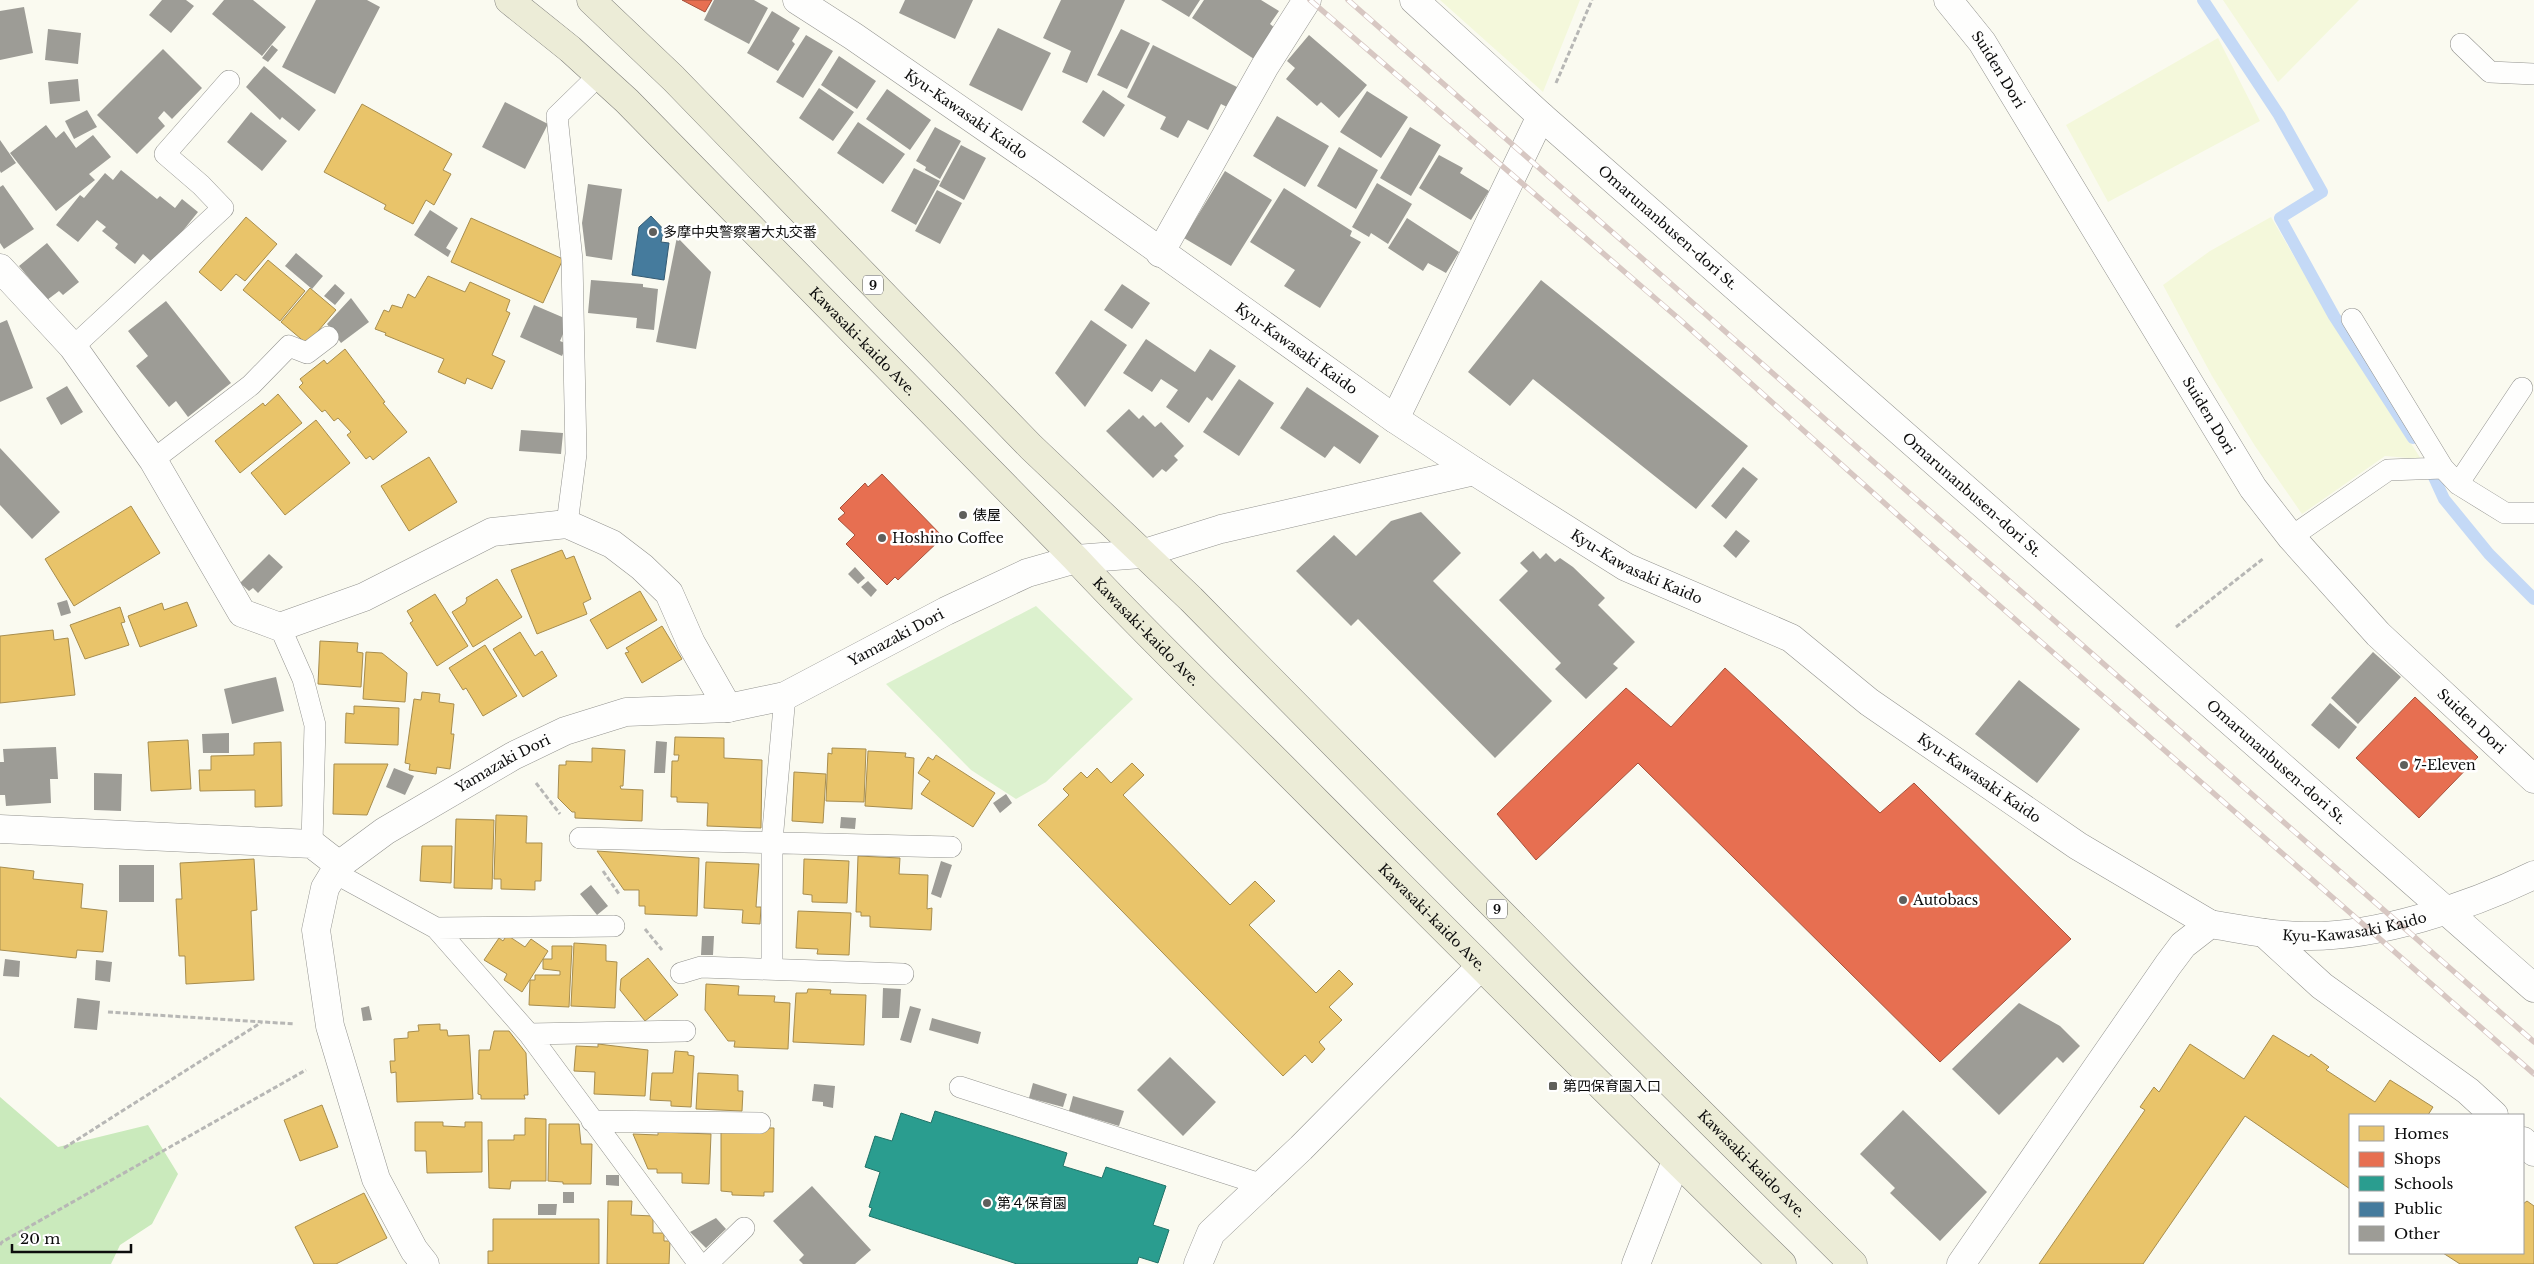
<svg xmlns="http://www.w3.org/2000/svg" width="2534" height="1264" font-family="'Libre Baskerville','Noto Sans JP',serif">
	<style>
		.farmland { fill: #f4f8db }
		.green { fill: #dcf1ce }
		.forest { fill: #caeabc }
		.homes { fill: #e9c46a; stroke: #a78d4e }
		.shops { fill: #e76f51; stroke: #a5513c }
		.schools { fill: #2a9d8f; stroke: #217268 }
		.public { fill: #457b9d; stroke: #345a72 }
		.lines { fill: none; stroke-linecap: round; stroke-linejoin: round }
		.stream { stroke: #c4d9f6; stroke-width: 12 }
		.building { fill: #9d9c96 }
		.service-casing { stroke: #93938f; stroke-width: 22 }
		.minor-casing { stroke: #93938f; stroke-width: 29 }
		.tertiary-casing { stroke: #93938f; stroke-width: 29 }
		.primary-casing { stroke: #80807c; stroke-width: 29 }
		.path { stroke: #b7b7b5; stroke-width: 3; stroke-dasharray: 5 2.5; stroke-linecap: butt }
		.service { stroke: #fefefd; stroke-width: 21 }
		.minor { stroke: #fefefd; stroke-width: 28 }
		.tertiary { stroke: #fefefd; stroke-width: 28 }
		.primary { stroke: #ececd7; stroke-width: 28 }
		.rail-casing { stroke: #d7c7c2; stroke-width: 5.5 }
		.rail { stroke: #fff; stroke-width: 4; stroke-dasharray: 11; stroke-linecap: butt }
		.poi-dot { fill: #5f5f5c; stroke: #fff; stroke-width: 2 }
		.labels { text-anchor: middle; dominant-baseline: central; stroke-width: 5; stroke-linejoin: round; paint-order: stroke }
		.shield { fill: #fff; stroke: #555; stroke-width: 1 }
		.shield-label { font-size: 12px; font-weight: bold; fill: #0c0c0c }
		.street-label { font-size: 14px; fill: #0c0c0c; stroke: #fff }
		.poi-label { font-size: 14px; fill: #0c0c0c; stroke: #fff; text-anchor: start }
	</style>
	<rect width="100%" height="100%" fill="#fafaf0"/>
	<!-- farmland -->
	<path class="farmland" d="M1440 0H1580L1543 92Z
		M2223 0H2359L2278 82Z
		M2218 38 2260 121 2108 202 2066 125Z
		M2271 217 2333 323 2421 459 2385 456 2302 514 2255 446 2212 376 2163 285 2210 251Z"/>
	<!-- green -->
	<path class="green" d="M1036 606 1133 699 1046 782 1016 799 971 770 886 684Z"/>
	<!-- forest -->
	<path class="forest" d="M0 1097 58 1147 148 1125 178 1174 152 1224 120 1245 111 1264H0Z"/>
	<!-- homes -->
	<path class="homes" d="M362 104 452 154 443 170 451 174 434 205 426 200 413 224 384 209 386 205 324 172Z
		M246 217 277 244 245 281 236 274 221 291 199 272Z
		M471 218 563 259 543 303 451 262Z
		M268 260 305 291 280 321 243 290Z
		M428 276 465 292 470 282 510 300 506 311 510 313 492 355 505 361 492 389 467 378 465 384 438 372 444 359 385 335 386 333 375 329 384 310 389 312 392 305 402 308 408 294 415 298Z
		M310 288 336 310 307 344 281 322Z
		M345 349 385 402 383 403 407 432 373 460 370 456 366 459 347 435 351 432 338 418 334 421 325 410 322 412 299 387 303 383 300 379 324 360 327 364Z
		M278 394 302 423 240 473 215 441 263 403 265 406Z
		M316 420 350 463 285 515 251 473Z
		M429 457 457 502 409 531 381 486Z
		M131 506 160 553 74 606 45 559Z
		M562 550 566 559 574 556 591 599 583 603 587 614 537 634 511 570Z
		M497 579 522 617 473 647 452 612 465 604 467 600 466 598Z
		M640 591 657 620 607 649 590 620Z
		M435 594 468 646 437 666 410 623 413 621 407 611Z
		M187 602 197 626 140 647 128 616 162 603 164 610Z
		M120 607 125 622 121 623 129 645 85 659 70 625Z
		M662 626 682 659 642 683 625 653 629 652 626 648Z
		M53 630 54 640 68 638 75 695 0 703V636Z
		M520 632 535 656 542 651 557 676 523 697 493 649Z
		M320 641 358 643 357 652 363 653 361 687 318 684Z
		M485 645 517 696 483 716 466 688 463 690 449 668Z
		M366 652 382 653 407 673 405 702 363 699Z
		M422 692 440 694 439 702 454 704 451 734H454L450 769 437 767 436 774 409 770 410 764 405 763 414 699 421 700Z
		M354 706 399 708 398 745 345 743 346 713 354 714Z
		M675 737 724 738V758L762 760 761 828 707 826 708 803 677 802V797H671L672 761H678L679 755H674Z
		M188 740 191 789 151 791 148 742Z
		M281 742 282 806 255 807V790L200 791 199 770H211V756L254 755V743Z
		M592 748 625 750 623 786H620L621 789 643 790 642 821 575 818V812H572L558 798 559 765H566V761L592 762Z
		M832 748 866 749 864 802 826 801 828 753 832 754Z
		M868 751 906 753 905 757 914 758 912 809 865 806Z
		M936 755 995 793 973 827 921 794 930 781 918 773 928 757 933 760Z
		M1132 763 1144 775 1123 795 1230 905 1255 881 1275 901 1249 925 1316 993 1339 970 1353 984 1329 1007 1342 1020 1319 1042 1325 1049 1312 1063 1305 1055 1283 1076 1038 825 1069 795 1063 789 1081 772 1087 778 1097 768 1111 783Z
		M334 764H388L367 815 333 814Z
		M794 772 826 774 823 823 792 821Z
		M496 815 527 816 526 843H542L541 881H535V890L501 889V879H494Z
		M456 819 494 820 492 889 454 888Z
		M422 846H452L451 883 420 881Z
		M597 851 699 858 697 916 645 914V906H639V890H624Z
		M858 856 900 858 899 874 928 875 927 909 932 908 931 930 870 927V916H861V912H856Z
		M254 859 257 910 251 911 254 980 186 984 185 956H179L176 899H182L180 863Z
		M804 859 849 861 847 903 812 902V895L803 894Z
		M706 862 759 864 756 907H761L760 924 742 923 743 910 704 908Z
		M0 867 34 871 33 879 83 884 81 908 107 911 103 952 77 950 76 958 0 950Z
		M798 911 851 913 849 955 817 954 818 949 796 948Z
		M507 935 525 947 531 939 548 951 522 992 504 980 507 974 484 960 499 938 503 941Z
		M574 943 606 945V961L617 962 615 1008 571 1006Z
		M552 946H572L569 1007 529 1005 530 980H535V975H560V971L543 969V959H552Z
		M648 958 678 995 645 1021 620 990 621 979Z
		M706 984 739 986 738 995 775 996 774 1002 790 1003 788 1049 734 1047 735 1041H728L705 1010Z
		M808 989 831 990 830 994 866 995 864 1045 793 1042 796 993H807Z
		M440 1024V1030H447L448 1036 469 1035 473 1099 397 1102 396 1072 391 1073 390 1061H395L394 1039 408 1038V1032L419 1031 418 1025Z
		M494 1031H509L526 1053 528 1095H524L525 1099H481V1095L478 1094 479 1050H490Z
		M2273 1035 2309 1057 2311 1054 2329 1067 2326 1070 2375 1102 2390 1080 2433 1107 2428 1115H2350V1189L2245 1116 2143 1264H2039L2145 1110 2140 1107 2154 1087 2159 1092 2190 1044 2244 1079Z
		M598 1044 648 1050 645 1096 594 1094 595 1072 574 1071 576 1046 598 1047Z
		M675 1051 688 1052V1055L694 1056 691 1107 671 1106V1101L650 1100 652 1073H673Z
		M698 1073 738 1075V1091H743L742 1111 696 1109Z
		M322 1105 338 1147 300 1161 284 1120Z
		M525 1118 546 1119V1181H511L510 1189 489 1188 488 1140H514V1135H525Z
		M415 1122H443V1126L465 1127V1122H482V1172L427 1173 426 1151H415Z
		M549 1124H579L581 1144H592L591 1184H563V1182L548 1181Z
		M721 1127 774 1128 773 1192H764V1196L732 1195V1192L721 1191Z
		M658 1132 711 1134 709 1184 682 1183V1173H657V1169H648L633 1134 658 1135Z
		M364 1193 387 1238 336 1264H314L295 1227Z
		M608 1201H632L631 1215 653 1216V1233H664V1241H670L669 1264H607Z
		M2527 1201 2534 1206V1264H2460L2443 1253H2523V1204Z
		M493 1219H599V1264H488V1251H493Z"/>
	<!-- shops -->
	<path class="shops" d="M682 0H712L705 12Z
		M882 474 943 537 898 580 895 577 887 585 846 544 855 535 838 519 845 513 840 508 865 483 868 487Z
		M1725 668 1880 813 1914 783 2071 939 1940 1062 1638 763 1536 860 1497 814 1626 688 1671 727Z
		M2415 697 2478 757 2419 818 2356 758Z"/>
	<!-- schools -->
	<path class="schools" d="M935 1111 1067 1153 1063 1166 1102 1178 1106 1167 1166 1186 1153 1225 1169 1230 1158 1263 1139 1257 1137 1264H1017L869 1216 872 1208 869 1207 880 1172 865 1167 875 1136 892 1141 901 1113 931 1123Z"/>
	<!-- public -->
	<path class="public" d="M651 216 667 233 662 237 661 242 669 243 664 280 632 275 639 227Z"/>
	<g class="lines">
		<!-- stream -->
		<path class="stream" d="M2203 0 2279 115 2322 192 2280 218 2334 316 2413 438
			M2428 464 2444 499 2489 554 2534 599"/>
	</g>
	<!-- building -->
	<path class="building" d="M162 0H186L194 6 171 33 149 15Z
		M224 0H253L286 27 262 56 212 14Z
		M316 0H367L380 7 335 94 282 67Z
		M714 0H754L768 8 749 44 704 20Z
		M905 0H973L955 39 899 13Z
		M1061 0H1125L1087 83 1062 72 1071 51 1043 38Z
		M1161 0H1200L1189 17Z
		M1204 0H1261L1279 11 1270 24 1275 28 1254 59 1192 18Z
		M24 7 33 53 0 60V11Z
		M772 11 800 28 792 41 795 44 778 71 747 53Z
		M998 28 1051 53 1022 111 969 85Z
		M48 29 81 33 78 64 45 60Z
		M1121 29 1150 43 1127 89 1097 75Z
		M806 35 833 51 803 98 776 82Z
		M1309 35 1367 85 1339 118 1321 102 1317 106 1286 79 1295 68 1287 61Z
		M272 45 278 50 268 62 262 58Z
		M1153 45 1241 89 1231 109 1221 104 1208 130 1188 120 1178 138 1160 129 1166 117 1127 97Z
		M163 49 202 88 172 119 164 111 158 118 165 126 137 154 97 115Z
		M839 56 876 81 857 109 821 85Z
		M264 66 316 110 299 131 282 117 280 120 246 87Z
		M78 79 80 101 50 104 48 82Z
		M819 88 854 112 833 141 799 118Z
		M887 89 931 120 910 150 866 119Z
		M1103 90 1125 105 1104 137 1082 122Z
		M1367 91 1408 117 1381 158 1340 132Z
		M505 102 548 124 525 169 482 147Z
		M87 110 97 127 74 139 65 121Z
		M251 112 287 141 262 171 227 142Z
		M1277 116 1329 146 1305 187 1253 156Z
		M858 122 905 154 883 184 837 153Z
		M46 125 56 138 64 131 76 148 93 135 111 157 89 174 95 180 56 211 10 153Z
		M935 127 961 141 940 179 925 170 926 167 916 161Z
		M1410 127 1441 145 1411 196 1380 178Z
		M0 140 16 163 1 173 0 171Z
		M961 145 986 158 964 200 939 186Z
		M1339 147 1378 170 1356 209 1317 186Z
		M1439 155 1463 168 1460 173 1489 191 1471 220 1419 188Z
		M914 168 940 181 916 225 891 211Z
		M121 170 157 199 160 196 175 208 182 199 198 212 169 248 153 263 143 254 135 264 115 248 118 244 102 231 106 227 97 220 78 242 56 225 80 195 84 198 105 173 113 180Z
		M1225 171 1272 200 1231 266 1184 238Z
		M1377 183 1412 204 1388 244 1371 233 1369 237 1352 227Z
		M588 184 622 189 612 260 586 256 582 223Z
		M3 185 34 229 4 249 0 243V187Z
		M1284 188 1352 231 1350 236 1361 242 1320 308 1284 286 1295 270 1250 242Z
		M937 190 962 203 940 244 915 231Z
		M430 210 458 228 446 248 451 251 448 257 414 235Z
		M1407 218 1459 252 1446 273 1428 263 1423 271 1388 248Z
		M677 237 711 272 696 349 656 342Z
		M47 243 79 282 63 295 59 291 47 300 19 266Z
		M296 253 323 276 312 289 285 266Z
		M591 280 643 284V287L658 289 654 330 636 328 637 318 588 313Z
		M1541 280 1748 446 1696 509 1533 379 1510 406 1468 372Z
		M335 284 345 293 335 305 324 296Z
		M1122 284 1150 303 1132 329 1104 310Z
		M351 298 369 322 341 343 327 324Z
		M166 301 231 383 188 417 176 401 169 407 136 366 148 356 128 331Z
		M534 305 569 320 560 341 567 344 562 356 520 337Z
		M7 320 33 388 0 402V323Z
		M1091 320 1127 345 1085 407 1055 373Z
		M1146 339 1195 372 1210 349 1236 366 1212 401 1207 397 1189 423 1166 407 1178 390 1161 379 1152 392 1123 373Z
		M1239 379 1274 403 1239 456 1203 432Z
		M67 386 83 412 61 425 46 398Z
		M1307 387 1379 436 1360 464 1334 446 1325 458 1280 428Z
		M1129 409 1139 419 1143 415 1155 427 1161 422 1184 446 1174 456 1178 460 1166 472 1162 469 1153 478 1106 431Z
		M521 430 563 433 561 454 519 451Z
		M0 448 60 512 32 539 0 505Z
		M1743 467 1758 479 1726 519 1711 506Z
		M1421 512 1461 553 1433 581 1552 701 1495 758 1358 619 1351 626 1296 571 1334 535 1356 556 1391 521Z
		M1736 530 1750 541 1736 558 1723 546Z
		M1533 551 1540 559 1546 553 1555 562 1560 558 1573 567 1605 598 1598 605 1635 642 1613 664 1618 668 1586 699 1555 669 1561 663 1499 600 1528 571 1520 563Z
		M269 554 283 567 258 593 253 588 249 591 240 583Z
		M855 567 865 578 858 584 848 574Z
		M868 581 877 590 871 597 861 587Z
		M67 600 71 613 61 616 57 603Z
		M2373 652 2401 677 2358 724 2331 698Z
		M276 677 284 711 232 724 224 689Z
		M2019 680 2080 729 2037 783 1975 734Z
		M2330 703 2357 727 2339 749 2311 725Z
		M229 733V753H203L202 734Z
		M656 741 667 742 665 773H654Z
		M56 747 58 779H50L51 803 6 806 5 795H0V762H4L3 749Z
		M394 768 414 776 405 795 386 787Z
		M94 773 122 774 121 811 94 810Z
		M1006 794 1012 803 1000 813 993 803Z
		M841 817 856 818 855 829 840 828Z
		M941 861 952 865 941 898 931 894Z
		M119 865H154V902H119Z
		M591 885 608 906 597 915 580 894Z
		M702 936H714L713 955H701Z
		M5 959 20 961 19 977 3 976Z
		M96 960 112 962 110 982 95 980Z
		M883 988 901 989 899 1018H882Z
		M77 998 100 1001 97 1030 74 1028Z
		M2019 1003 2060 1026 2080 1046 2063 1063 2057 1057 1999 1115 1952 1069Z
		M369 1006 372 1020 363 1021 361 1008Z
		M910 1006 921 1009 911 1043 900 1040Z
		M932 1018 981 1032 978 1044 929 1030Z
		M1170 1057 1216 1102 1183 1136 1137 1090Z
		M1033 1083 1067 1094 1063 1107 1029 1098Z
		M814 1084 835 1086 833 1108 823 1106V1102L812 1101Z
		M1073 1096 1124 1111 1119 1126 1069 1111Z
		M1903 1110 1987 1192 1940 1241 1890 1193 1895 1188 1860 1154Z
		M606 1175H619V1186L606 1185Z
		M812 1186 871 1250 855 1264H803L799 1260 804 1255 773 1221Z
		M563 1192H574V1203H563Z
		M538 1204H557L556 1215H538Z
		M716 1218 726 1229 706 1248 690 1232Z"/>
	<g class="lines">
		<!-- service casing -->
		<g class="service-casing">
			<path id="service" d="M2461 44 2490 72 2534 74
				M2352 319 2443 468
				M73 347 223 208 201 185 165 154 229 81
				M153 460 251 385 289 346 307 353 328 337
				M2458 484 2522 388
				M567 524 576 454 572 260 557 116 599 75
				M2291 537 2388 470 2443 468 2458 484 2505 513H2534
				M280 627 303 679 315 725 312 844
				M580 838 951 847
				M335 873 436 928 529 1034 699 1264
				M436 928 614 926
				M772 968V841L785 696
				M681 973 701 967 903 974
				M529 1034 685 1031
				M960 1087 1263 1185
				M592 1121 760 1123
				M707 1264 744 1228"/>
		</g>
		<!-- minor casing -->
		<g class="minor-casing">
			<g id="minor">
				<path id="s1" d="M797 0 853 36 1044 168 1395 419 1474 471 1626 567 1791 638 1869 702 2078 846 2210 924"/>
				<path id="s2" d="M1414 0 1541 116 2534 988"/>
				<path id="s3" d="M1948 0 1982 42 2253 488 2291 537 2378 634 2534 779"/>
				<path d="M1160 253 1265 66 1307 0"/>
				<path d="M0 268 73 347 153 460 242 613 280 627 364 597 492 532 567 524 612 544 642 567 669 593 691 643 728 708"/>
				<path d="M1395 419 1541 116"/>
				<path d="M1141 554 1221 529 1474 471"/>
				<path d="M0 829 312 844 339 865"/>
				<path d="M2264 933 2322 986 2468 1091 2494 1115"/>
				<path d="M2523 1141 2534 1152"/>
				<path d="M1198 1264 1211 1233 1301 1148 1481 966"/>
				<path d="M1636 1264 1676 1161"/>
			</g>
		</g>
		<!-- tertiary casing -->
		<g class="tertiary-casing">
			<g id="tertiary">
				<path id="s4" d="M425 1264 414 1250 376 1179 330 1026 316 930 325 888 339 865 385 831 513 756 565 731 626 712 728 708 785 696 946 611 1027 573 1076 559 1141 554"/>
				<path id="s5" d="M1961 1264 2168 965 2183 945 2210 924C2241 929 2272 936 2304 936 2375 938 2471 906 2534 875"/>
			</g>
		</g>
		<!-- primary casing -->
		<g class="primary-casing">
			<g id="primary">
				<path id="s6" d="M509 0 570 49 627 101 1076 559C1153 642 1236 720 1316 801 1471 956 1625 1111 1782 1264"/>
				<path id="s7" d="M591 0 673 78 1031 447 1191 599 1579 992 1853 1264"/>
			</g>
		</g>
		<!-- path -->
		<path class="path" d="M1556 83 1592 0
			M2176 627 2264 558
			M536 783 560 814
			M603 871 619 894
			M645 929 662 950
			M108 1012 295 1024
			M64 1148 262 1022
			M0 1245 2 1242 306 1070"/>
		<!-- service -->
		<use href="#service" class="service"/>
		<!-- minor -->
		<use href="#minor" class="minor"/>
		<!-- tertiary -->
		<use href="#tertiary" class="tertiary"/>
		<!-- primary -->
		<use href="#primary" class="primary"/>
		<!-- rail casing -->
		<g class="rail-casing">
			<path id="rail" d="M1310 0 1678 318 1968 578 2534 1074
				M1348 0 2534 1042"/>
		</g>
		<!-- rail -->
		<use href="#rail" class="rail"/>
	</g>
	<!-- markers -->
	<g class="poi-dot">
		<circle cx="653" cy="232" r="5"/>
		<circle cx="963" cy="515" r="5"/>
		<circle cx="882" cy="538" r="5"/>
		<circle cx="2404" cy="765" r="5"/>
		<circle cx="1903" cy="900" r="5"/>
		<rect x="1548" y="1081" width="10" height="10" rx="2.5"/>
		<circle cx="987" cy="1203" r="5"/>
	</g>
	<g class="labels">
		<!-- shield labels -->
		<g class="shield">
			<rect x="863" y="275.5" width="20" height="19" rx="4"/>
			<rect x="1487" y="899.5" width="20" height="19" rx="4"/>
		</g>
		<g class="shield-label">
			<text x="873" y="285">9</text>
			<text x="1497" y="909">9</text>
		</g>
		<!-- street labels -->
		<g class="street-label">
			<text stroke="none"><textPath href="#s3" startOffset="86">Suiden Dori</textPath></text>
			<text stroke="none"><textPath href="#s1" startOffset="204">Kyu-Kawasaki Kaido</textPath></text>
			<text stroke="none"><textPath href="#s2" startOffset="341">Omarunanbusen-dori St.</textPath></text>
			<text stroke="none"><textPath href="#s6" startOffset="492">Kawasaki-kaido Ave.</textPath></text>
			<text stroke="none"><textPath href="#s1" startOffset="609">Kyu-Kawasaki Kaido</textPath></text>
			<text stroke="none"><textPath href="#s3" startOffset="491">Suiden Dori</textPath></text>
			<text stroke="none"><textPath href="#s2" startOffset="746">Omarunanbusen-dori St.</textPath></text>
			<text stroke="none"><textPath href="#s1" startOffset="1014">Kyu-Kawasaki Kaido</textPath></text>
			<text stroke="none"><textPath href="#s6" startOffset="898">Kawasaki-kaido Ave.</textPath></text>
			<text stroke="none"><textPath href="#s4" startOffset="1038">Yamazaki Dori</textPath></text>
			<text stroke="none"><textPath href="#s3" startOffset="896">Suiden Dori</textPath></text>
			<text stroke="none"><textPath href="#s2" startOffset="1151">Omarunanbusen-dori St.</textPath></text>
			<text stroke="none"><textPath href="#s4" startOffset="618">Yamazaki Dori</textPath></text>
			<text stroke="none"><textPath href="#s1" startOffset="1419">Kyu-Kawasaki Kaido</textPath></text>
			<text stroke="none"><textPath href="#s6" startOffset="1302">Kawasaki-kaido Ave.</textPath></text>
			<text stroke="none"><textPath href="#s5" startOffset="569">Kyu-Kawasaki Kaido</textPath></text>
			<text stroke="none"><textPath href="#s7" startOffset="1644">Kawasaki-kaido Ave.</textPath></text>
		</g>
		<!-- poi labels -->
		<g class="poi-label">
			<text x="663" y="232">多摩中央警察署大丸交番</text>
			<text x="973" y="515">俵屋</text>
			<text x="892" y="538">Hoshino Coffee</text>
			<text x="2414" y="765">7-Eleven</text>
			<text x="1913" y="900">Autobacs</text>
			<text x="1563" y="1086">第四保育園入口</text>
			<text x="997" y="1203">第４保育園</text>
		</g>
	</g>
	<!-- legend -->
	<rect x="2349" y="1114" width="175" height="140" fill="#ffffff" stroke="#9e9e9e"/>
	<rect x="2359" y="1126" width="25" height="15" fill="#e9c46a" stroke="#9e9e9e"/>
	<text x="2394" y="1139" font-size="15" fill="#0c0c0c">Homes</text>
	<rect x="2359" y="1152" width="25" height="15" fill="#e76f51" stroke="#9e9e9e"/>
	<text x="2394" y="1164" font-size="15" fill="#0c0c0c">Shops</text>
	<rect x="2359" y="1176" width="25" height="15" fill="#2a9d8f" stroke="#9e9e9e"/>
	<text x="2394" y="1189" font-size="15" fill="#0c0c0c">Schools</text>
	<rect x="2359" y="1202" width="25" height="15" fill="#457b9d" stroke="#9e9e9e"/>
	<text x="2394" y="1214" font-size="15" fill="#0c0c0c">Public</text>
	<rect x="2359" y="1226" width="25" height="15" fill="#9d9c96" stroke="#9e9e9e"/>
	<text x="2394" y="1239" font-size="15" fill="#0c0c0c">Other</text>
	<!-- scale -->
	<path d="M12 1244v8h119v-8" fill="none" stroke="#0c0c0c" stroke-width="2.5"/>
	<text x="20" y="1244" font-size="15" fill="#0c0c0c" stroke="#ffffff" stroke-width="4" paint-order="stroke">20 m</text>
</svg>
